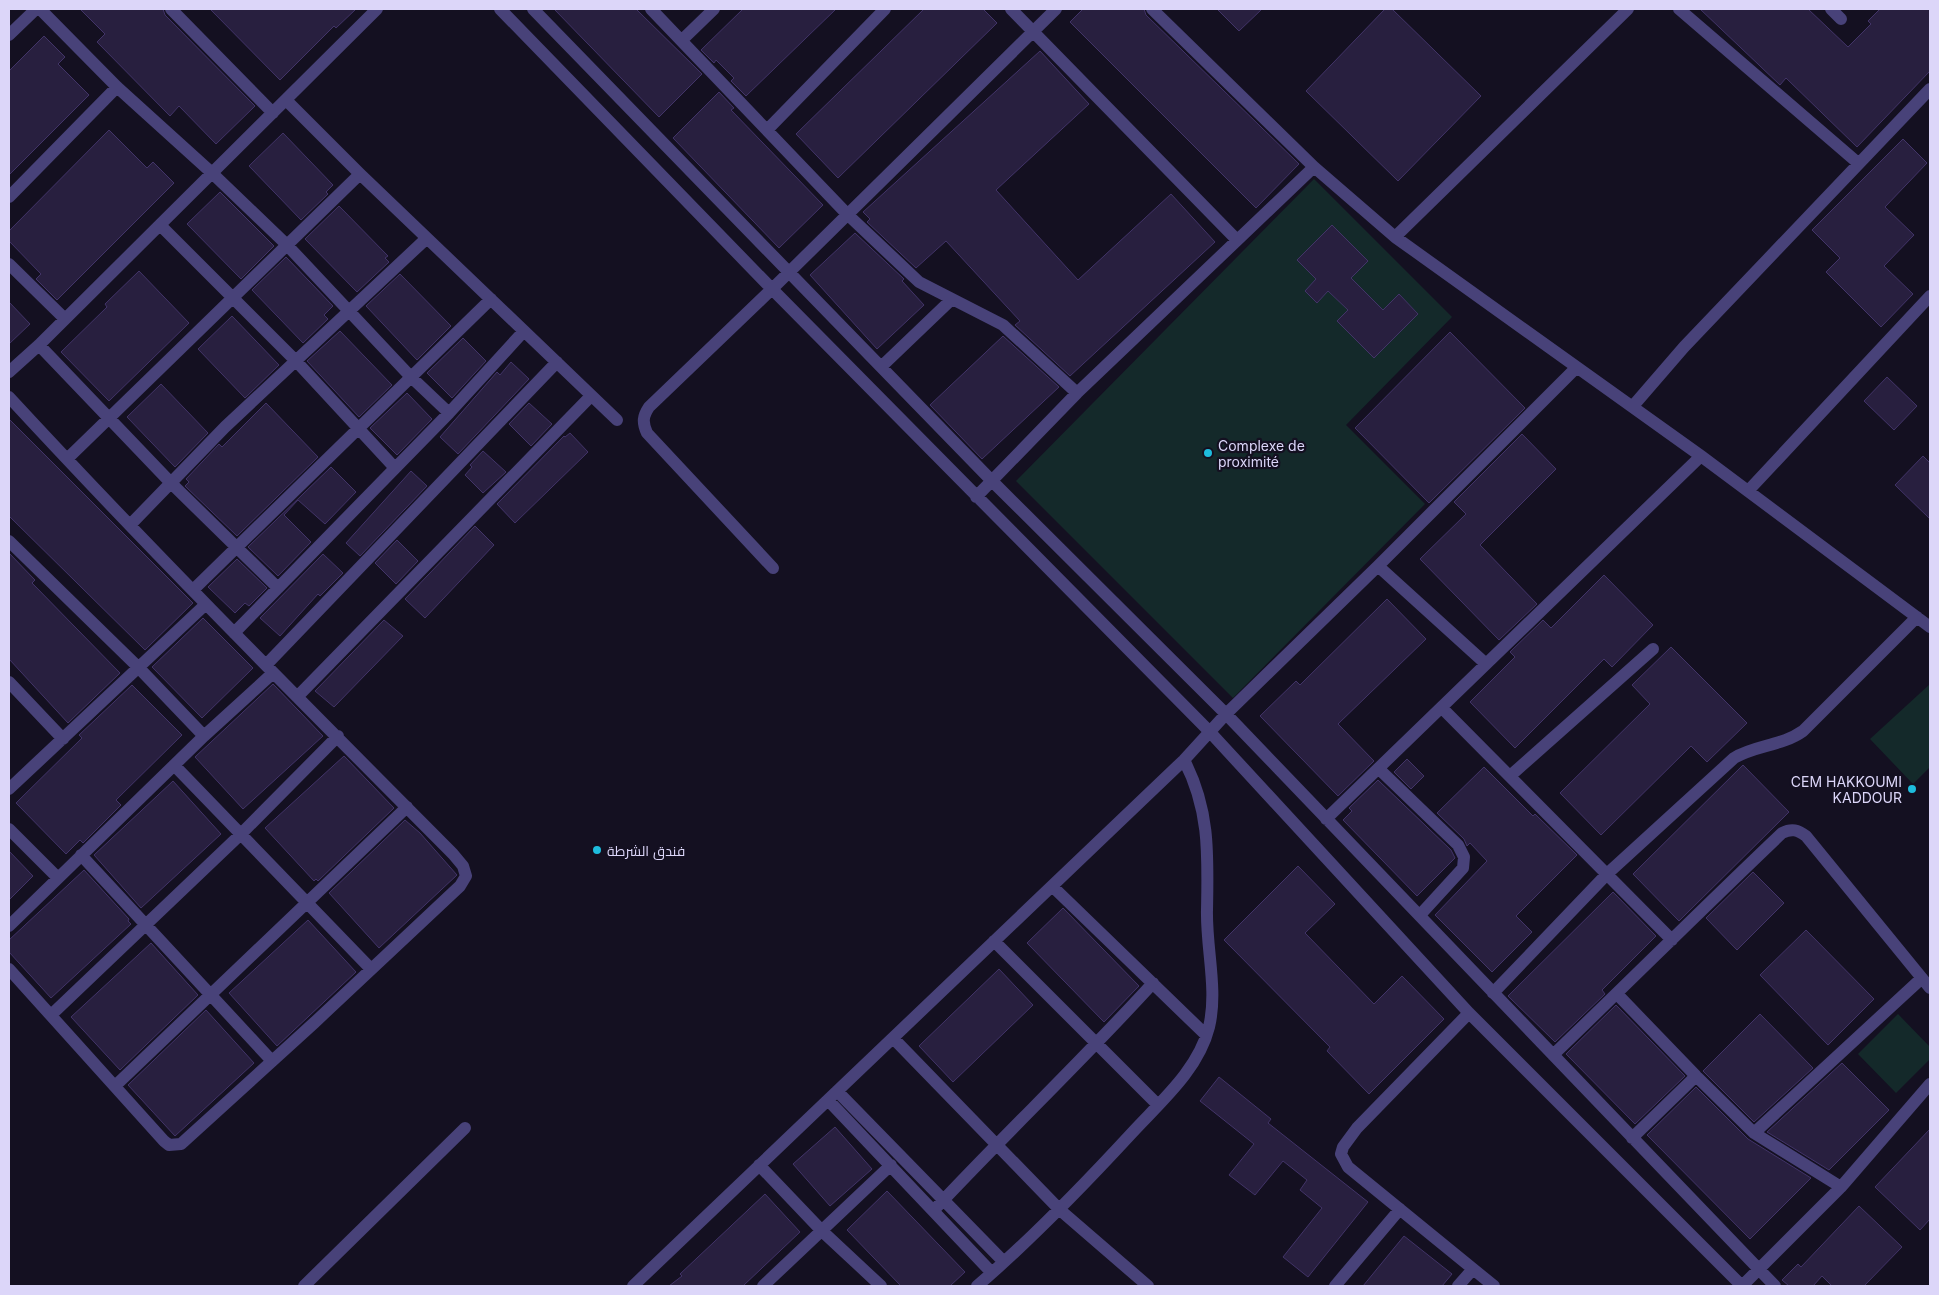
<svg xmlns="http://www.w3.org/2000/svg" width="1939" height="1295" font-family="Inter,Cairo,sans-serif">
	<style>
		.green { fill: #14292a }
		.building { fill: #281f3f; stroke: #423468 }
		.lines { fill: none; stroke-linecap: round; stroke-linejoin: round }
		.minor { stroke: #484279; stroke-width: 12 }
		.poi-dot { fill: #1ebcdd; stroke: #141021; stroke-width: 2 }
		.labels { text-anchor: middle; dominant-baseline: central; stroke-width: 4.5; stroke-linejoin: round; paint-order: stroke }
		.poi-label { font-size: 14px; fill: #dcd6f9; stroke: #141021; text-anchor: start }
	</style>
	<rect width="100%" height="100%" fill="#141021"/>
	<!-- green -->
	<path class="green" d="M1314 179 1452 317 1346 425 1425 504 1233 698 1016 481Z
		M1930 684V767L1913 784 1870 739Z
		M1898 1014 1930 1047V1059L1896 1093 1858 1054Z"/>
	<!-- building -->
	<path class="building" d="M80 9H163L165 15 255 106 216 144 179 106 170 116 97 42 105 34Z
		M210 9H356L336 28 334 26 280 80Z
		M554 9H636L702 74 659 117Z
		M743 9H836L746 96 731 81 734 78 716 60 714 63 701 50Z
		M924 9H983L997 23 838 178 796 134Z
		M1083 9H1144L1146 15 1299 164 1256 208 1070 22Z
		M1217 9H1262L1239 31Z
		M1385 9H1392L1481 96 1398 181 1306 91Z
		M1700 9H1808L1848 47 1871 24 1868 21 1880 9H1930V71L1857 147 1786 78 1780 85Z
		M44 36 65 57 58 64 89 95 9 175V71Z
		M1040 51 1089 104 996 190 1078 280 1171 194 1215 242 1070 376 1015 325 1020 321 946 241 916 268 867 222 870 219 863 212Z
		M719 92 734 108 731 110 823 205 779 248 673 138Z
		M109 130 147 168 153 162 174 183 57 300 36 279 41 274 9 241V231Z
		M283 133 333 185 326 192 328 194 301 220 249 166Z
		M1903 139 1927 163 1885 207 1914 235 1884 266 1913 294 1881 327 1826 272 1840 258 1812 230Z
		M220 192 274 246 241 279 187 224Z
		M339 206 388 256 385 258 389 262 357 292 305 239Z
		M1332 225 1368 261 1351 278 1383 310 1399 294 1418 314 1374 358 1337 321 1348 310 1328 291 1317 303 1305 291 1316 279 1297 260Z
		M855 233 904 279 902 281 924 305 877 349 810 275Z
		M286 257 333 306 324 315 328 319 303 343 252 290Z
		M139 271 189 323 109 401 61 352 107 307 105 304Z
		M400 274 451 326 417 360 366 306Z
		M9 302 30 324 9 344Z
		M232 316 279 365 245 398 198 349Z
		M340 331 392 385 359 417 307 361Z
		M1450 332 1525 408 1429 503 1355 428Z
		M1003 336 1059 387 982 459 930 405Z
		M463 338 486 361 452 398 427 373Z
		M511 362 529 379 458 454 440 437 497 372 500 375Z
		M1887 377 1917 406 1894 430 1864 401Z
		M161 384 208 433 175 467 127 417Z
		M407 393 432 419 397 455 370 428Z
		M266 403 318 457 237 536 185 486 189 482 186 479 219 444 222 447Z
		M529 403 552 424 531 446 509 424Z
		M9 419 193 603 145 650 9 516Z
		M570 433 588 452 515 523 497 504 564 436 565 437Z
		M1522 434 1556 469 1480 545 1537 604 1499 640 1420 559 1466 514 1454 502Z
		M483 451 506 472 483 493 465 475 472 467 470 465Z
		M1923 456 1930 463V519L1895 485Z
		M331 467 356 492 325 524 298 500 284 515 311 542 278 576 248 547Z
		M411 471 427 486 360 556 346 543Z
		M475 526 494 545 425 618 405 599Z
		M397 540 418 561 396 584 375 563Z
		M9 553 35 580 32 583 120 673 68 723 9 659Z
		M323 554 343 573 320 596 318 594 280 636 260 618Z
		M237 559 267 588 249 606 245 603 235 613 208 587Z
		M1604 575 1653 625 1612 667 1604 659 1515 748 1470 702 1515 657 1510 652 1543 620 1551 628Z
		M1387 599 1426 639 1338 724 1374 761 1338 796 1260 716 1296 681 1300 685Z
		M203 618 253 668 202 718 152 667Z
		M384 620 403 636 334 707 315 691Z
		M1671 647 1747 723 1707 762 1691 746 1601 835 1560 793 1650 704 1632 685Z
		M273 684 323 736 243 809 195 757Z
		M132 685 182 735 116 800 121 805 83 843 80 840 66 854 16 803 82 738 79 735Z
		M344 756 394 808 318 881 316 879 314 881 265 828Z
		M1407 759 1424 776 1411 789 1394 772Z
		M1743 765 1789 812 1679 921 1633 874Z
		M1484 767 1533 816 1535 814 1577 855 1516 916 1532 932 1492 972 1435 915 1487 861 1470 843 1467 846 1464 839 1437 813Z
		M1378 780 1451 850 1455 858 1417 896 1343 820 1352 811 1349 808Z
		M173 781 221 834 141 908 94 855Z
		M405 820 420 833 457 875 379 948 329 893Z
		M9 851 33 876 9 900Z
		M1298 866 1335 904 1305 933 1374 1004 1402 976 1444 1019 1369 1094 1327 1051 1330 1047 1224 940Z
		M84 870 129 919 128 921 131 924 51 998 9 952V940Z
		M1753 872 1784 903 1737 950 1706 918Z
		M1613 892 1656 936 1602 990 1605 994 1555 1042 1508 996Z
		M1063 908 1139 986 1104 1022 1027 943Z
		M308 920 356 972 277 1046 229 993Z
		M1806 930 1874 999 1828 1045 1760 975Z
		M151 943 198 995 120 1070 71 1017Z
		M999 969 1033 1005 953 1082 919 1046Z
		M1616 1005 1685 1076 1635 1124 1566 1054Z
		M206 1010 254 1063 175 1136 128 1085Z
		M1760 1014 1813 1068 1754 1122 1703 1071Z
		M1842 1063 1889 1110 1829 1170 1767 1132Z
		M1219 1077 1271 1119 1268 1123 1368 1202 1308 1277 1283 1257 1322 1208 1300 1190 1307 1180 1283 1161 1255 1195 1229 1175 1254 1144 1200 1101Z
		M1696 1087 1748 1139 1811 1178 1750 1239 1647 1135Z
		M835 1127 872 1169 830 1206 793 1164Z
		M1930 1129V1219L1920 1230 1875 1187Z
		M887 1191 965 1272 950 1286H901L847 1230Z
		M765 1194 800 1232 743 1286H669L682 1276 680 1274Z
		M1859 1206 1902 1247 1864 1286H1832L1822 1276 1813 1286H1789L1782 1280 1798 1264 1801 1267Z
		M1404 1236 1452 1274 1442 1286H1363Z"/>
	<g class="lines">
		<!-- minor -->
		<path class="minor" d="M40 9 117 87 212 173 286 244 410 376 449 413
			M171 9 273 113
			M500 9 772 289 1209 731 1469 1013 1742 1286
			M533 9 992 481 1226 714 1775 1286
			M651 9 847 214 919 282 1003 325 1077 393
			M1011 9 1237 240
			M1152 9 1314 167 1395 237 1701 456 1930 627
			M1679 9 1858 163
			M1831 9 1841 19
			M9 35 36 9
			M682 40 714 9
			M286 100 360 174 617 420
			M767 130 885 9
			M9 197 117 87
			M160 225 296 361 395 468
			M1395 237 1628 9
			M9 264 65 319
			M39 345 171 483 278 588
			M882 366 952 299
			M9 372 39 345 377 9
			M9 397C153 553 303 703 453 854L463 866 466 876 460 886 314 1023 181 1144 169 1145 164 1141 9 969
			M1633 406 1684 347 1930 89
			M67 459 360 174
			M1748 491 1930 296
			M976 497 1077 393 1314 167
			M130 525 225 427 427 238
			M9 541 138 667 204 736
			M1378 566 1486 664
			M773 568 647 433C642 422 643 416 649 407L772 289 1056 9
			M193 590 491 299
			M234 633 449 413 524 331
			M266 665 557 362
			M9 682 63 739
			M297 697 591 396
			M1442 708 1672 940
			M174 765 371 969
			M1379 769 1458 845 1464 857 1463 868 1420 915
			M1510 776 1653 649
			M9 789 206 604
			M1326 819 1701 456
			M9 829 58 878
			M81 855 272 1061
			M1052 886 1206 1035
			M9 926 204 736 273 673
			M994 941 1158 1105
			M1493 993 1607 874 1734 758C1755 745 1782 746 1803 731L1917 617
			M1617 994 1696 1076 1754 1133 1841 1187
			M1469 1013 1357 1128 1343 1147 1341 1154 1348 1167 1494 1286
			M51 1015 241 834 338 736
			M893 1038 1060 1210 1148 1286
			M1553 1055C1630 981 1705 906 1782 833 1792 828 1798 830 1806 836L1930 988
			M115 1086 407 807
			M837 1091 1004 1262
			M828 1100 992 1273
			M1754 1133 1922 978
			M1632 1138 1696 1076
			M759 1165 822 1231 881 1286
			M934 1210C1006 1133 1082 1061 1153 983
			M304 1286 465 1128
			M633 1286 1184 760 1226 714 1378 566 1576 368
			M763 1286 891 1165
			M977 1286C1032 1239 1081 1188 1130 1135 1159 1103 1198 1071 1209 1027 1218 990 1206 948 1207 910 1208 855 1210 810 1184 760
			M1335 1286 1400 1209
			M1458 1286 1473 1269
			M1742 1286 1841 1187 1930 1084"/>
	</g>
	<!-- markers -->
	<g class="poi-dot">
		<circle cx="1208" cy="453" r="5"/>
		<circle cx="1912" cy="789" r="5"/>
		<circle cx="597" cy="850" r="5"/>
	</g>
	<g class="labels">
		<!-- poi labels -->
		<g class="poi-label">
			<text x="1218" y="445">Complexe de<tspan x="1218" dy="16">proximité</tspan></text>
			<text x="1902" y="781" text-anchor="end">CEM HAKKOUMI<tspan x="1902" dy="16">KADDOUR</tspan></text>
			<text x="607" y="850">فندق الشرطة</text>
		</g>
	</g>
	<!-- border -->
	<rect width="1939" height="1295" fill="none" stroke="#dcd6f9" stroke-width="20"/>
</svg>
